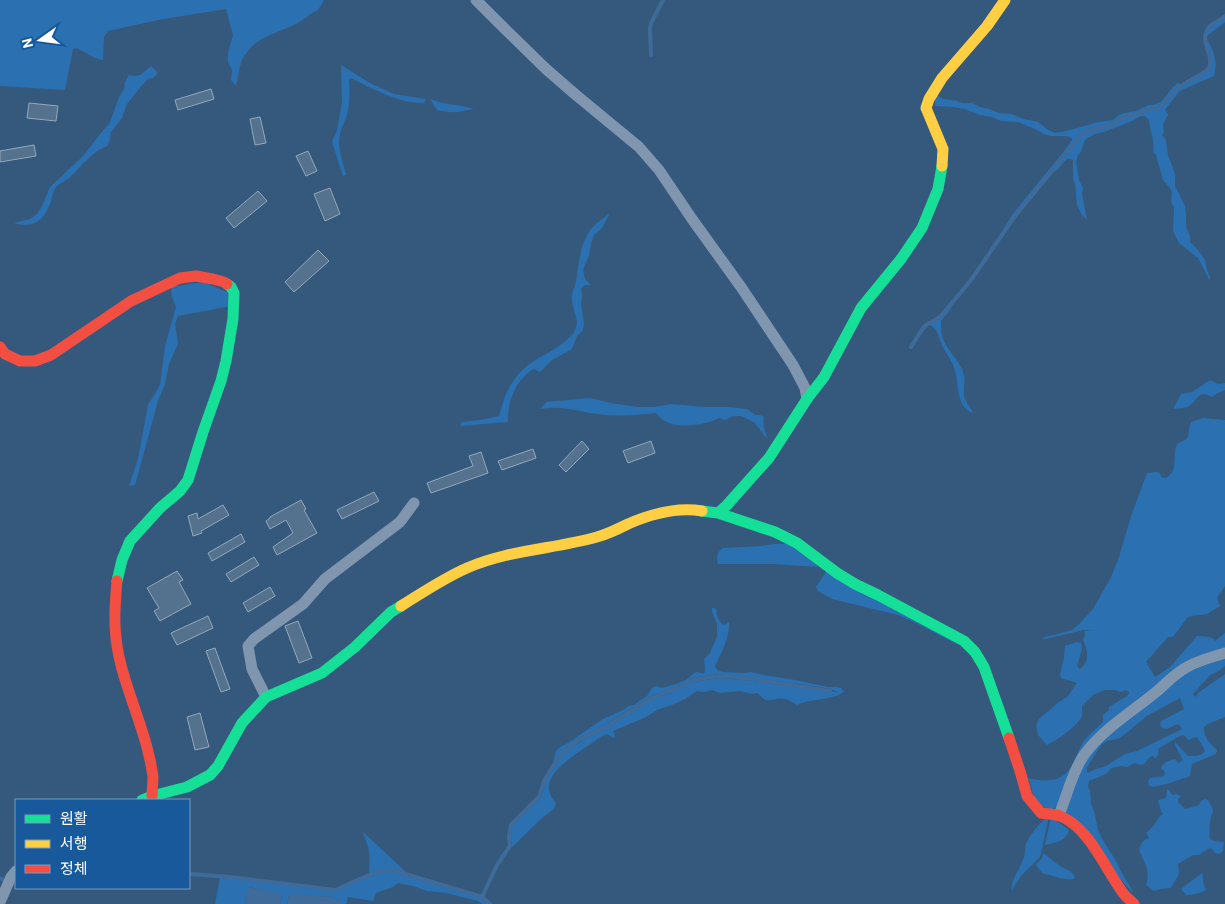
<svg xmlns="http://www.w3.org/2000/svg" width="1225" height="904" font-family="Barlow,'Noto Sans KR',sans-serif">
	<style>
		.green { fill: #2b70b0; fill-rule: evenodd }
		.water { fill: #3e6b99 }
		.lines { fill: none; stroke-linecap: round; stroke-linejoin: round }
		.stream { stroke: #3e6b99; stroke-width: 4 }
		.building { fill: #54718d; stroke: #94a8bc }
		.street { stroke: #8096ae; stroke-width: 11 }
		.fast { stroke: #16e098; stroke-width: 11 }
		.slow { stroke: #ffcf43; stroke-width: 11 }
		.jam { stroke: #f24e42; stroke-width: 11 }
	</style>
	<rect width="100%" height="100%" fill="#35597d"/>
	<!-- green -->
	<path class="green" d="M0 0H324L318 10C310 13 304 20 296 24 280 32 264 35 251 47 248 51 244 55 242 60 239 68 238 78 236 86L231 80 232 70 228 62V53L233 35 226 9 163 19 108 31 104 37 103 60 95 58 77 48 73 49 65 90 0 86Z
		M1225 17V22L1207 36 1206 39C1214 49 1218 63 1214 76L1182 90 1177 94 1165 110 1168 115 1163 124 1164 132 1162 135 1166 140 1168 155 1175 174V186L1185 206 1186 214V226L1190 237V242L1198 250 1205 260 1207 270 1210 277V281L1198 258 1179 243 1173 231 1174 208 1171 202 1172 193 1170 188 1163 180 1156 155 1153 152C1155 141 1150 131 1149 120L1145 116H1141L1132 121 1104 132 1095 134 1086 139 1084 142 1081 152 1078 155 1076 162 1079 180 1083 188 1082 194 1087 220 1082 215 1077 205 1075 184 1073 179V160C1066 157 1064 162 1060 167 1058 170 1054 172 1050 173L1080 137 1087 131 1110 127 1126 116H1133L1149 110H1157L1164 105 1170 96 1182 85 1207 72 1210 67V57L1206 43 1205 36 1210 27Z
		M341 65 370 83 394 94 426 99 424 103C398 103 373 89 351 78L349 80C350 92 350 102 347 115 344 124 338 134 339 145 340 155 344 166 346 175L343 176 332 142 337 130 342 103Z
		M151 66 158 73 153 78 148 79 143 84 127 104 122 118 111 132 110 139 107 146C91 152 81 167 69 178 65 181 60 183 56 187 53 191 52 196 51 201 45 220 34 229 14 223L30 219 37 214 42 206 50 187 83 156 97 138 110 122 119 97 124 89 125 82 129 75C141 78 142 73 151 66Z
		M1178 83 1181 84 1163 104 1157 108H1149L1133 115H1125L1110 126 1087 130 1079 136 1014 216 988 254 1012 215 1065 150 1072 140V138L1066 136H1051L1044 134 1035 129 1018 122 1001 121 992 117 980 115 964 109 953 107 935 106V94L943 99 957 101 962 103H972L980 107 989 109 999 113 1011 114 1024 119 1038 122 1048 130 1055 133 1066 131 1099 122 1113 120 1119 115 1124 113 1136 111 1149 105H1154L1162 101 1173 87Z
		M430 99C444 105 459 104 474 109 457 112 454 114 437 110Z
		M610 213 602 228 593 236 589 255 583 270 585 279 591 285H585L581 289 582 296 581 305 584 324 583 330 577 336 572 349 552 360 540 372 534 369C516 379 507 402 508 422L460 426 462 422 480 420 499 416C507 385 517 369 546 354 555 349 571 339 575 330 580 320 573 311 572 301 571 295 573 291 575 286 579 267 579 243 592 228 597 222 604 218 610 213Z
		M203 282 227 292 231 306 178 316 175 324 178 344 169 364 165 384 158 401 135 485 129 486 138 459 148 405 160 385 165 346 176 307 172 297 171 291 172 287Z
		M954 300 950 310 941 321C941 327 941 335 944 341 949 352 959 360 963 372 966 380 963 387 964 395 964 401 971 407 973 413 956 407 959 385 955 371 953 361 945 353 941 343 938 334 937 328 928 324L935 321Z
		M1210 380 1218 384 1225 383V390L1218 393 1212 397C1197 389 1198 401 1189 406 1184 409 1178 408 1173 409L1181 394 1192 392Z
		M590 398 611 403 638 407H655L671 404 705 407H728L747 409 755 415H760L764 417C762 425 765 432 768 439L764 435 755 423 748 419 741 416H733L725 420 719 418C706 425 679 429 665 421 661 420 659 416 656 413 637 415 618 417 598 414 575 411 564 405 540 409L547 402Z
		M1203 418 1225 420V586L1217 598 1220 606 1207 614 1191 616 1188 617 1173 637H1168L1146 662 1155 677 1170 667 1197 636C1203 637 1211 635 1215 641L1225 633V650L1204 658 1095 738 1058 806 1051 810 1036 803 1028 778C1044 782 1061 783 1071 767 1076 759 1078 750 1083 742 1089 734 1096 729 1103 722V715L1109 710V707L1127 696 1129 693 1127 690 1120 692 1115 690H1105L1093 695 1082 706C1082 710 1083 714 1081 718 1077 726 1056 741 1047 745L1038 735 1037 730 1036 726 1039 719 1059 702 1068 696 1077 683 1061 678 1060 674 1064 658 1065 646 1077 642 1081 643 1082 649 1077 666 1080 669C1090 662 1088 650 1083 640L1085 635 1084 631H1093L1084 630 1046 639 1041 638 1058 634 1072 630 1079 624 1093 609 1111 577 1119 557 1131 516 1147 473 1157 472 1160 473 1161 477 1166 478C1179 470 1172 457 1177 444L1185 440 1188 437 1189 429 1191 422Z
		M774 544H797L818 567 774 564H718C716 557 717 552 723 548L762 546Z
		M828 569 966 649 918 624 898 615 832 599 818 591 816 587Z
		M712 608H714L716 609C717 615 718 622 724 625L729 622C730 638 721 653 715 666L717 670 723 672 744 673 751 672 764 675 795 680 828 687H837L841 688 844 692C831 701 811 698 797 705 793 703 790 700 785 699 774 696 768 707 758 693L752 694 740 691 720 693 712 690 704 692 697 691 685 699 672 705 657 710 646 717 613 731 615 736 614 738 607 734 602 736C596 740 591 744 586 747 569 759 534 779 556 803L554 809 542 818 512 847 511 837 512 826 541 798 547 779 558 761 567 751 580 742 607 727 652 699 668 694 693 682 719 678 753 681 830 692H839L830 689 800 684 719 674 692 678 680 686 651 696 606 724 578 739 565 749 553 763 556 751 560 747 568 743 603 719 623 710 629 706 634 705 647 696 652 688 656 686 662 688 676 684 686 680 693 674 696 672 704 674 705 670 704 659 710 653 717 637V624L712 612Z
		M1225 655V666L1219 671 1210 675 1193 694 1195 697 1198 693 1225 674V717L1208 724 1204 727C1203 737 1210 743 1217 750L1216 754 1192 764 1190 776 1167 784 1152 787 1149 785 1148 781 1150 778 1164 776 1165 772 1161 768C1164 762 1169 760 1175 759L1178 763 1183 760 1175 745V742L1188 756C1193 756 1201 757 1205 751L1202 745 1197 737 1188 740 1184 735 1180 736 1159 748 1158 755 1155 759 1153 756 1150 757 1144 764 1140 765 1134 763 1127 767 1121 766 1112 768 1106 774 1089 781 1088 786 1090 791 1091 803 1094 811 1098 830 1104 842 1118 864C1121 875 1130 883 1133 893L1061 814 1085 757 1179 674ZM1180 698 1184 709 1163 720 1161 721 1160 725 1162 728 1167 729 1178 724 1181 727 1182 729 1137 751 1125 754 1106 766 1096 769 1087 773V768L1089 764 1102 744 1107 741 1120 738 1147 716Z
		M1167 790H1169L1172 795 1177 794 1181 796 1178 799V802L1185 809 1199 805 1201 801 1205 799 1208 800 1212 807 1213 812C1209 819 1209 831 1210 839L1214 841 1224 842 1223 851 1219 854 1215 853 1211 848 1208 849 1199 855H1193L1178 864 1179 874 1171 888 1160 889 1154 891 1146 885C1151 871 1144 862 1139 850 1141 843 1143 840 1149 838L1146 833C1149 830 1152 828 1154 825 1158 821 1157 817 1163 814L1161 811 1158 800 1166 798Z
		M1047 817H1049L1040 857 1021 876 1015 885 1012 891C1010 880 1021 868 1024 857 1026 852 1024 846 1027 842 1031 833 1041 822 1047 817Z
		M1051 817 1069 830C1067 841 1055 843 1045 845Z
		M362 831 407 873C391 869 385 869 369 874 370 855 370 848 362 831Z
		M1043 853 1060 866 1070 871 1075 876 1074 879C1062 880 1053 876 1042 873L1036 865 1042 858Z
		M391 871 407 875 481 898 489 904H482L478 901 446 893 427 891 413 886 398 883 393 887 376 893 373 901 348 897 346 904H341V902L333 897 289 895 287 904H280L282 895 249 887 245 904H215L220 877 335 891 369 876 381 872Z
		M1202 873C1204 878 1202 884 1206 890 1202 893 1191 895 1186 895L1181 889Z"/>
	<!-- water -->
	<path class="water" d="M248 887 282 894 280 904H245Z
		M294 894 333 897 341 902V904H287L289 895Z"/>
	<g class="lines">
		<!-- stream -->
		<path class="stream" d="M651 55 650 29 651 23 663 0
			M911 347C916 340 920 331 926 325 931 322 936 320 941 316L971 280 1015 216 1080 137 1087 131 1110 126 1126 116H1133L1149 109H1157C1167 101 1174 89 1186 83 1191 79 1206 73 1209 68 1215 55 1198 41 1209 27 1213 23 1220 20 1225 16
			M189 874 230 877 335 890 369 875 381 871 392 870 482 897 490 904
			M0 878 2 879
			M15 883 16 881
			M482 897 497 865 510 846 509 837 511 825 539 797 545 779 557 760 566 750 579 740 607 726 652 698 680 687 693 680 719 676 753 679 830 691"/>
	</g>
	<!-- building -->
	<path class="building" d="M211 89 214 99 178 110 175 100Z
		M29 103 58 106 56 121 27 118Z
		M260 117 266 143 255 145 250 119Z
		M34 145 36 156 0 162V151Z
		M308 151 317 171 306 176 296 156Z
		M330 188 340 214 325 221 314 194Z
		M258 191 267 201 234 228 226 218Z
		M318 250 329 261 294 292 285 282Z
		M582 441 589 449 566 472 559 465Z
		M651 441 655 453 628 463 623 451Z
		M533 449 536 458 502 470 498 461Z
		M481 452 488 473 431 493 427 483 473 466 469 456Z
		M374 492 379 501 342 519 337 510Z
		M301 500 306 509 304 510 317 533 277 555 273 547 293 533 286 520 270 529 266 521 270 518V517Z
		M223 505 229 515 201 531 202 533 193 536 188 516 197 513 198 519Z
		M241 534 245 542 212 561 208 553Z
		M254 557 259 565 231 582 226 574Z
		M177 571 183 580 179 582 191 604 160 621 154 611 159 608 147 588Z
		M270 587 275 596 248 612 243 603Z
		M208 616 213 628 177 645 171 633Z
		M298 621 312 658 299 663 285 626Z
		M215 648 230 689 221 692 206 651Z
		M200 713 209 747 195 750 187 717Z"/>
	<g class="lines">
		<!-- street -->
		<path class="street" d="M476 0 501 25 546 69 576 95 639 147 659 170 692 219 741 287 793 365 805 388 807 399
			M266 697 252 669 248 646 254 639 303 604 325 579 400 522 414 503
			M1059 815C1067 796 1072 772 1084 755 1103 729 1132 712 1156 692 1167 683 1176 672 1189 666 1200 660 1213 657 1225 653
			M0 902 11 877 16 871"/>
		<!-- fast -->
		<path class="fast" d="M702 511 718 513 775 532 797 543 837 573 855 584 878 595 964 641 975 652 984 667 1009 738
			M718 513 727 505 769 458 807 399 824 377 861 308 901 259 922 228 938 189 942 166
			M117 581 122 560 130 541 160 508 180 491 188 480 203 432 221 381 226 361 233 319 234 293 231 287 227 284
			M142 800 152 796 187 787 210 775 218 766 242 723 266 697 322 673 355 647 391 612 401 606"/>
		<!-- slow -->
		<path class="slow" d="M942 166 943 149 926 108 929 99 942 78 987 26 1005 0
			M401 606C422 593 444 578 467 568 508 550 554 549 597 537 608 534 618 529 628 524 651 514 677 507 702 511"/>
		<!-- jam -->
		<path class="jam" d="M0 347 5 354 20 361H35L51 355 131 301 180 278 196 276 213 279 224 282 227 284
			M117 581C114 613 113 637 122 669 132 705 148 739 153 777 153 783 152 790 152 796
			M1009 738 1020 771 1027 796 1041 813C1047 814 1054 814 1060 816 1090 828 1105 869 1123 893 1126 897 1130 900 1134 904"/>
	</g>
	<!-- legend -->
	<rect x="15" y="799" width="175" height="90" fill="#17599b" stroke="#749bc3"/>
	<rect x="25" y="815" width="25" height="8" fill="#16e098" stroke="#749bc3"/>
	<text x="60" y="824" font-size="15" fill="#ffffff">원활</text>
	<rect x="25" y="840" width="25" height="8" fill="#ffcf43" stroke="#749bc3"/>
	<text x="60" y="849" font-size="15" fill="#ffffff">서행</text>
	<rect x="25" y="865" width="25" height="8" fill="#f24e42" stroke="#749bc3"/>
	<text x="60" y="874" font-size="15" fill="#ffffff">정체</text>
	<!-- north arrow -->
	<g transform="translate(40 40) rotate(256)" stroke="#17599b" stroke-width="4" paint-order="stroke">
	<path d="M0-4L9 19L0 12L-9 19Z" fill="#ffffff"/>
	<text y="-8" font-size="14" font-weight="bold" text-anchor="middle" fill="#ffffff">N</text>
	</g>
</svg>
